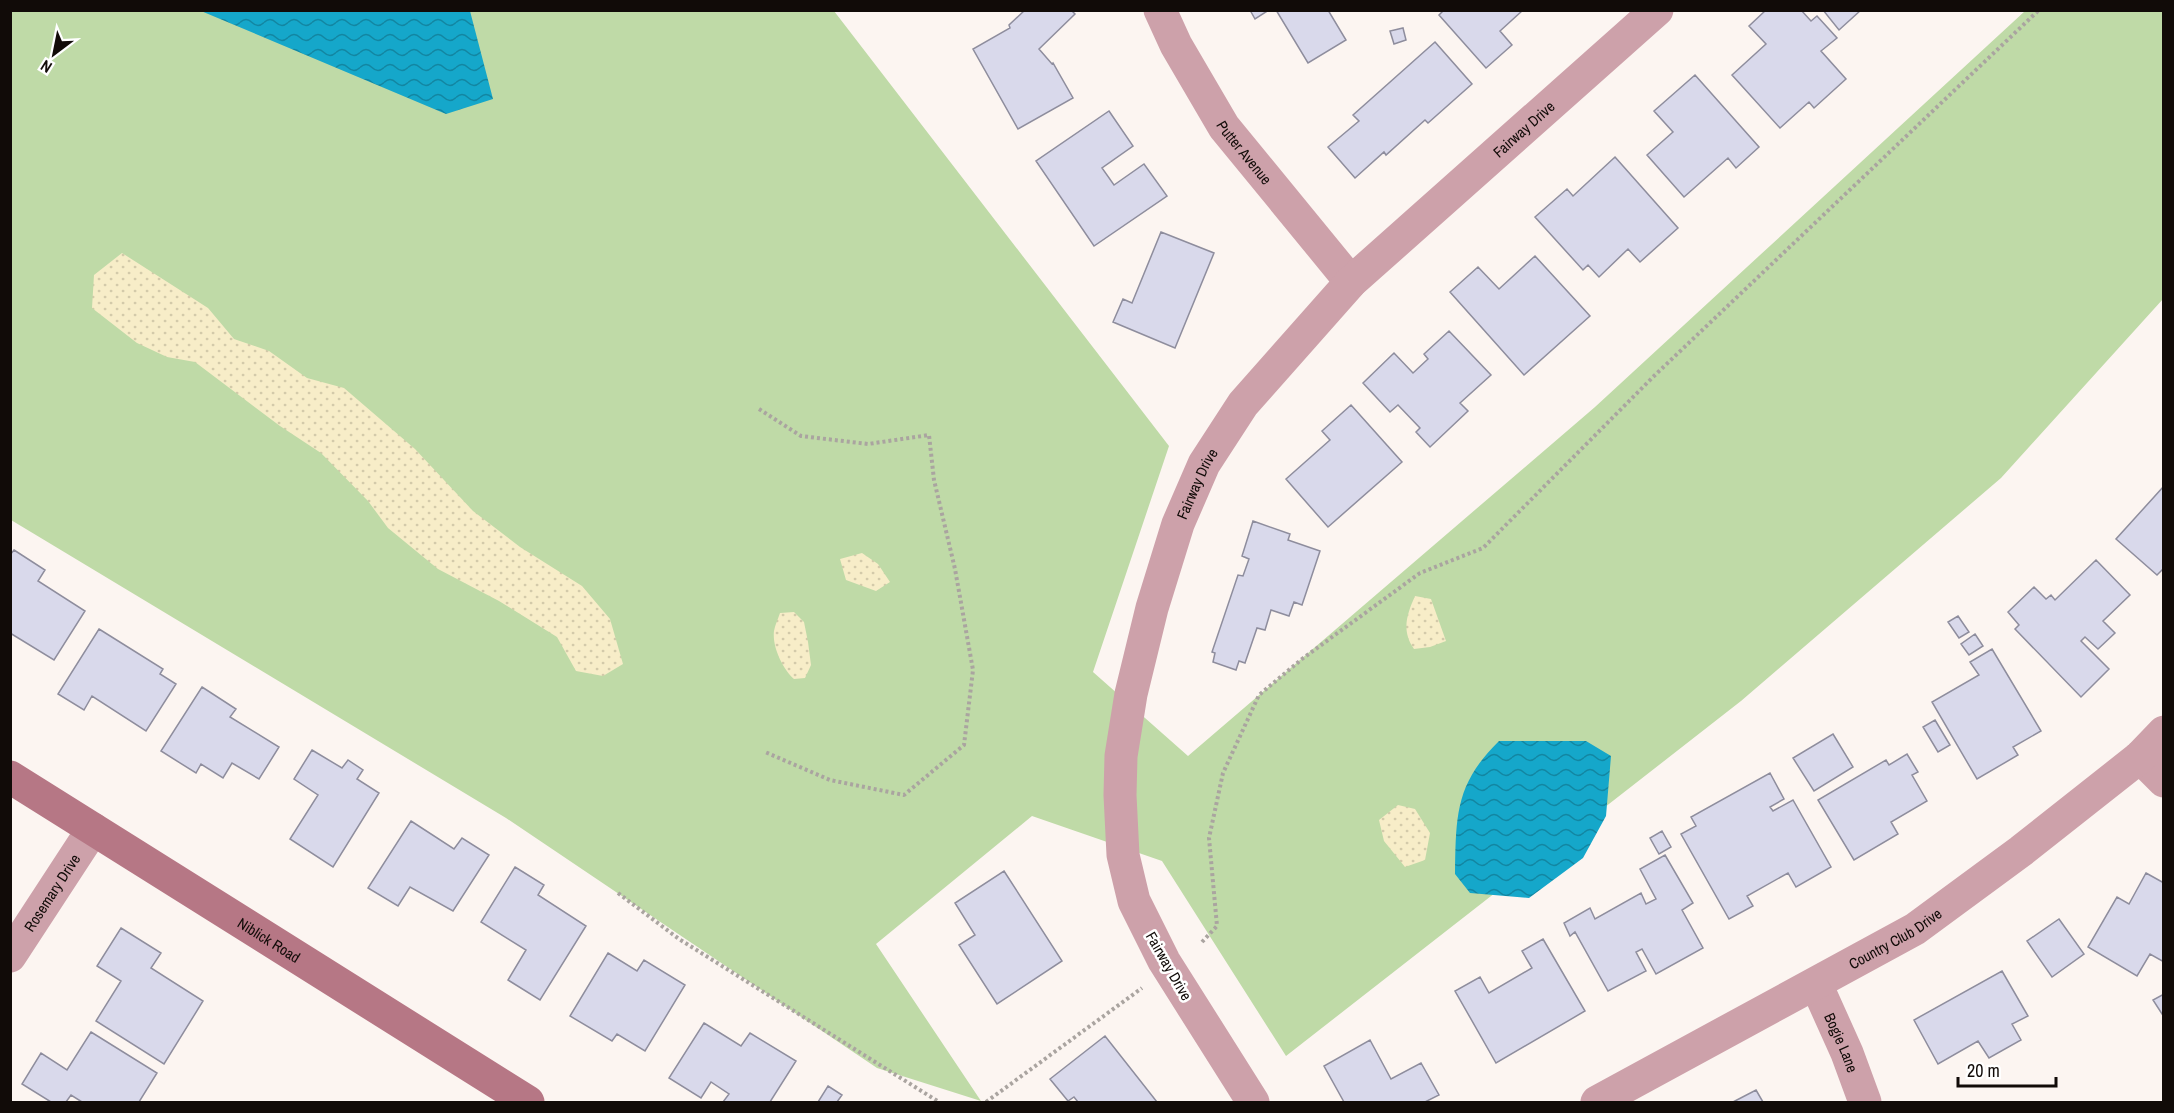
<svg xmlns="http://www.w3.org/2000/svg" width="2174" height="1113" font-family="'Archivo Narrow',sans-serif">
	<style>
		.grass { fill: #bfdaa7 }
		.sand { fill: url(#sand-dots) }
		.water { fill: url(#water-waves) }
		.building { fill: #d9d9eb; stroke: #8e8d9d; stroke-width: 1.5 }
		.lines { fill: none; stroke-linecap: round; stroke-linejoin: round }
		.path { stroke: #aaa4a0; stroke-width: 4; stroke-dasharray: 3 3; stroke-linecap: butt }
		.minor { stroke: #cda1aa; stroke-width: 33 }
		.secondary { stroke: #b67785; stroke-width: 33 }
		.labels { text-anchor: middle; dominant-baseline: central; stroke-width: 5; stroke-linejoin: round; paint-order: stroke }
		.street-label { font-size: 15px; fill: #110b08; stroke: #fff }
	</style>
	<defs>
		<pattern id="sand-dots" width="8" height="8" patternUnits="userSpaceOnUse" patternTransform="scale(1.5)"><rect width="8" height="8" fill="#f7edc8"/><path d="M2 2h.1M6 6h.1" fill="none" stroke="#d3caaa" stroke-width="1.8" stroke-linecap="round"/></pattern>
		<pattern id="water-waves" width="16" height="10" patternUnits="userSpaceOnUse" patternTransform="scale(1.5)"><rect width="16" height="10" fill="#15a7ca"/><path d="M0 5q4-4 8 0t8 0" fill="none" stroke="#1286a2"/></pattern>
	</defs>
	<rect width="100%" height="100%" fill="#fcf5f1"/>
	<!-- grass -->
	<path class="grass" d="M10 11H834L1169 446 1093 672 1188 756 1595 407 2025 11H2163V299L2001 478 1741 701 1286 1056 1162 861 1032 816 876 944 981 1101 877 1068 506 818 11 520Z"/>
	<!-- sand -->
	<path class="sand" d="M122 253 208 308 234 339 269 351 307 378 344 388 415 449 473 511 520 547 582 586 610 619 623 664 603 676 576 671 557 637 499 601 438 569 388 528 368 501 321 453 280 426 195 362 167 357 137 343 92 308 94 275Z
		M862 553 878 564 890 582 876 591 846 580 840 559Z
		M1415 596 1431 599 1446 641 1430 647 1414 649C1401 631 1407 614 1415 596Z
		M794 612 804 622 808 642 811 665 805 678 794 679C783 669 772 647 774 631 775 625 778 619 780 613Z
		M1398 805 1415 809 1430 833 1425 860 1405 867 1384 841 1379 820Z"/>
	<!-- water -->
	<path class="water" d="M201 11H470L493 99 446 114Z
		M1499 741H1586L1611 756 1606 816 1583 858 1529 898 1470 893 1455 874C1456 816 1455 784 1499 741Z"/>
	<!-- building -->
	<path class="building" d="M1025 10H1071L1075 14 1039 49 1052 64 1053 63 1073 98 1018 129 973 49 1010 28 1009 25Z
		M1250 10H1269L1255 19Z
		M1276 10H1328L1346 40 1308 63Z
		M1444 10H1523L1500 31 1512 45 1486 68 1439 15Z
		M1766 10H1801L1811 21 1817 16 1837 38 1821 51 1846 79 1814 108 1809 102 1780 128 1732 75 1766 44 1749 26Z
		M1823 10H1861L1839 30Z
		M1403 28 1406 40 1394 44 1390 31Z
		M1435 42 1472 84 1428 123 1425 120 1386 155 1384 152 1355 178 1328 147 1359 121 1353 115Z
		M1695 75 1759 147 1736 168 1728 158 1684 197 1647 155 1673 132 1654 111Z
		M1109 111 1133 146 1102 168 1114 185 1144 164 1167 196 1094 246 1036 161Z
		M1615 157 1678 228 1640 262 1628 249 1599 277 1588 265 1583 270 1535 217 1567 189 1573 196Z
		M1161 232 1214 253 1175 348 1113 322 1123 299 1132 303Z
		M1535 256 1590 316 1524 375 1450 292 1478 267 1499 289Z
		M1449 331 1491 375 1460 403 1468 411 1430 447 1416 432 1420 428 1398 405 1390 412 1363 383 1394 353 1413 373 1428 359 1424 354Z
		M1351 405 1402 462 1328 527 1286 479 1330 440 1322 431Z
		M2164 486V568L2157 575 2116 539Z
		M1253 521 1290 534 1288 540 1320 551 1302 605 1294 602 1289 616 1271 610 1265 630 1257 628 1245 663 1239 661 1236 670 1213 662 1215 653 1212 652 1238 575 1243 576 1249 559 1242 556Z
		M14 550 45 570 38 581 85 611 54 660 10 633V555Z
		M2096 560 2130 595 2103 621 2115 633 2098 649 2085 637 2081 641 2109 669 2081 697 2015 629 2019 625 2008 612 2034 587 2046 599 2051 595 2055 600Z
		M1958 616 1969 632 1959 638 1948 622Z
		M99 629 163 669 160 674 176 684 146 731 92 696 84 710 58 694Z
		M1975 634 1983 646 1969 655 1961 644Z
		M1992 649 2041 731 2013 747 2018 755 1977 779 1932 702 1979 675 1970 662Z
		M202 687 236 709 230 717 279 747 259 779 232 763 223 778 201 764 196 773 161 751Z
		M1935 720 1950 745 1938 752 1923 727Z
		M1833 734 1853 767 1814 791 1793 758Z
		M312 750 342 768 348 760 363 770 357 779 379 793 333 867 290 839 318 795 294 779Z
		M1907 754 1918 772 1912 775 1927 801 1891 822 1898 834 1854 860 1818 800 1886 760 1889 765Z
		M1770 773 1784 799 1770 807 1773 811 1793 800 1831 867 1796 887 1788 873 1747 896 1753 906 1729 919 1681 834 1696 826 1691 817Z
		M411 821 454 849 462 838 489 855 453 911 410 887 398 906 368 888Z
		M1662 831 1671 847 1659 854 1650 838Z
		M1665 855 1693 903 1682 910 1703 948 1656 974 1642 949 1636 952 1646 971 1608 991 1575 932 1570 936 1564 923 1590 908 1595 919 1641 893 1646 904 1656 899 1640 869Z
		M515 867 544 885 538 895 586 926 540 1000 508 980 526 950 481 922Z
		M1004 871 1062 961 997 1004 959 945 975 935 955 903Z
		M2146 873 2164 883V962L2150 954 2137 976 2088 947 2117 897 2129 904Z
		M2059 919 2084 954 2052 977 2027 941Z
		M121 928 161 953 151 968 203 1001 164 1064 96 1021 121 981 97 966Z
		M1543 939 1585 1011 1496 1063 1455 991 1480 977 1489 993 1532 968 1522 951Z
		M608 953 637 971 644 960 685 985 645 1051 617 1034 612 1041 570 1016Z
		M2002 971 2028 1016 2012 1024 2021 1040 1989 1058 1978 1041 1938 1064 1914 1020Z
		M2164 994V1017L2153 1000Z
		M704 1023 741 1046 750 1033 796 1061 770 1102H723L729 1094 711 1082 701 1098 669 1078Z
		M91 1032 157 1073 139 1102H82L71 1095 66 1102H51L22 1084 41 1053 67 1070Z
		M1105 1036 1157 1102H1078L1074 1097 1068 1101 1050 1079Z
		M1370 1040 1391 1079 1421 1063 1439 1095 1425 1102H1344L1324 1066Z
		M828 1086 842 1095 837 1102H818Z
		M1756 1090 1763 1102H1733Z"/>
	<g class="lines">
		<!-- path -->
		<path class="path" d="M759 409 801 436 868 444 929 435 934 480 955 569 973 670 964 745 904 795 830 780 765 752
			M618 893 679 939 939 1102
			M1202 942 1217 926 1209 838 1223 773 1259 695 1302 659 1420 573 1483 548 1654 376 2039 10
			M986 1102 1142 988"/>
		<!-- minor -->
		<g class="minor">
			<path id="s1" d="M1160 10 1176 45 1224 127 1351 282"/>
			<path d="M2140 757 2164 781"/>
			<path id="s2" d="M10 956 93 829"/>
			<path id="s3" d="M1816 984 1847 1053 1865 1102"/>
			<path id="s4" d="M1253 1102 1164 961 1134 901 1123 855 1120 795 1121 756 1131 694 1152 608 1178 524 1204 464 1243 404 1351 282 1657 10"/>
			<path id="s5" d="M1597 1102 1915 929 2021 851 2140 757 2164 732"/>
		</g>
		<!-- secondary -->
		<path class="secondary" id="s6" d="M10 777 528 1102"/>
	</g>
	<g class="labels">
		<!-- street labels -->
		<g class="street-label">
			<text stroke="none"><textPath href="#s4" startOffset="1150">Fairway Drive</textPath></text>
			<text stroke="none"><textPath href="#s1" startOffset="166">Putter Avenue</textPath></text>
			<text stroke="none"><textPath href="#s4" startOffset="664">Fairway Drive</textPath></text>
			<text stroke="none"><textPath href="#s2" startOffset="76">Rosemary Drive</textPath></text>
			<text stroke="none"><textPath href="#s5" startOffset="340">Country Club Drive</textPath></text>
			<text stroke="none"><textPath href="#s6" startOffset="306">Niblick Road</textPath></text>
			<text transform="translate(1169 966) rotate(60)">Fairway Drive</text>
			<text stroke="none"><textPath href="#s3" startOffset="64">Bogie Lane</textPath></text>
		</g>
	</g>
	<!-- border -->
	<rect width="2174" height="1113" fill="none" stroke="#110b08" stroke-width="24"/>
	<!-- north arrow -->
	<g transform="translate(54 54) rotate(212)" stroke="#ffffff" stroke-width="4.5" paint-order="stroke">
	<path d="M0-4.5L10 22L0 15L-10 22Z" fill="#110b08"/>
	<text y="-9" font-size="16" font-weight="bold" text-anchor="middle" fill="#110b08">N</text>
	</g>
	<!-- scale -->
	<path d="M1958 1077v9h98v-9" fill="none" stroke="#110b08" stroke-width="3"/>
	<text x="1967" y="1077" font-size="18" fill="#110b08" stroke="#ffffff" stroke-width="4.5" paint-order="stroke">20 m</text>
</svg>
